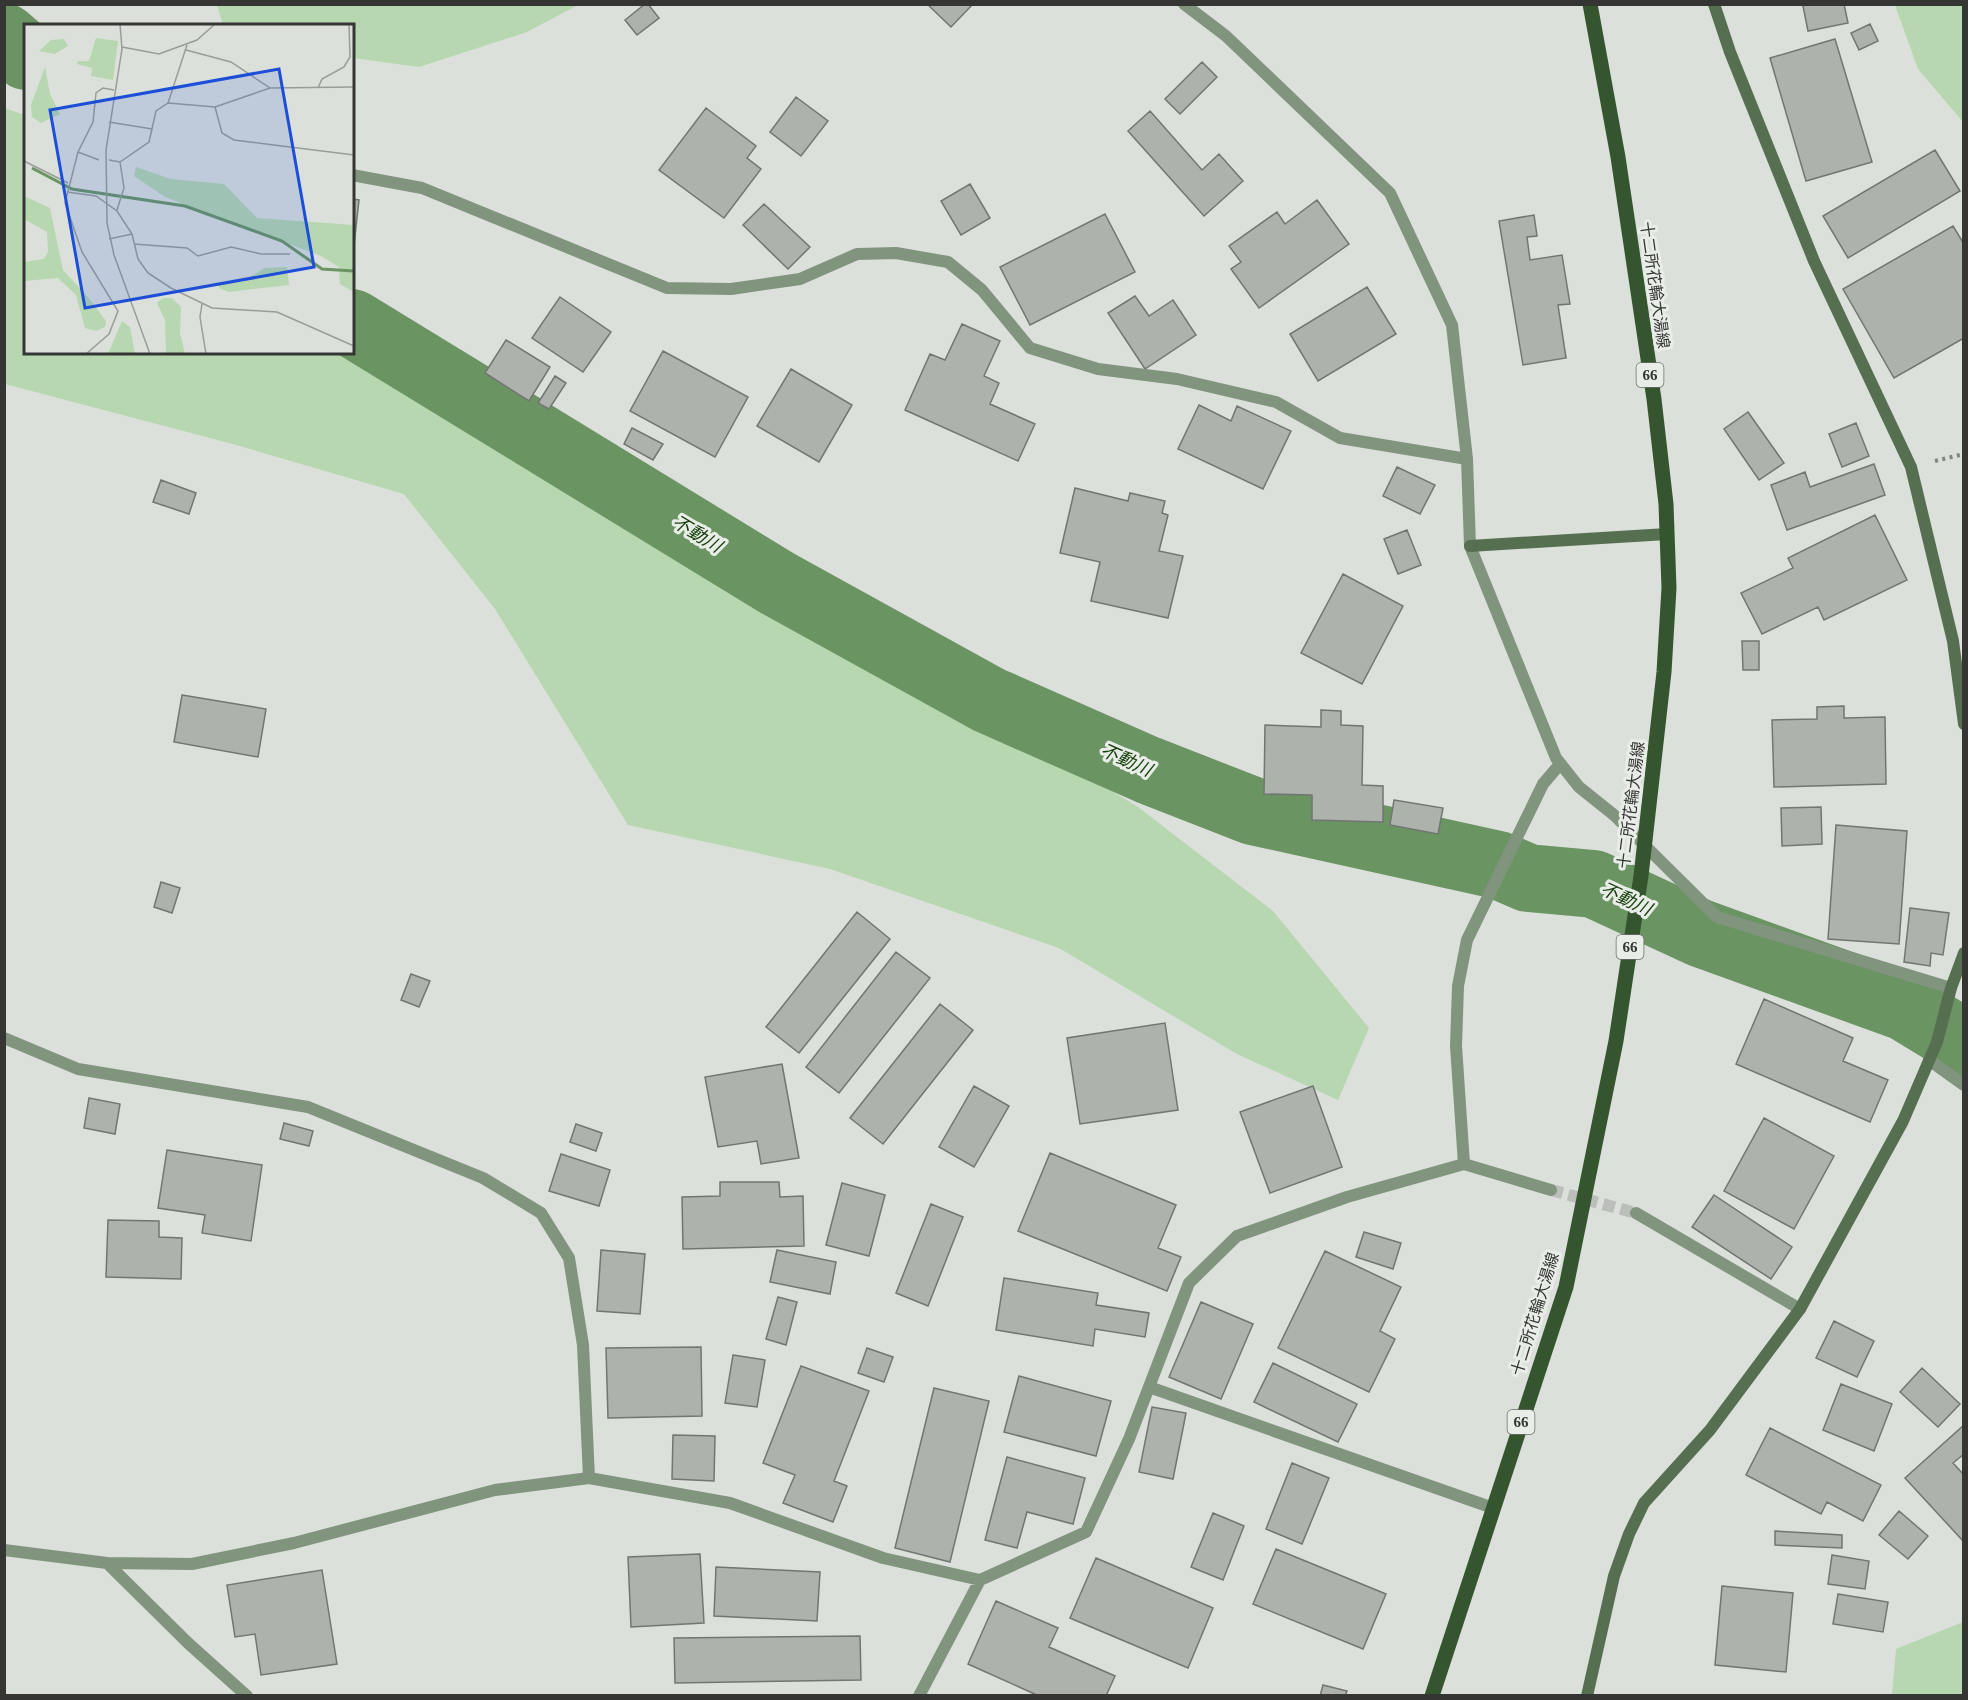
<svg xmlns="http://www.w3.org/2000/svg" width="1968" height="1700" font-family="'Times New Roman','Noto Sans JP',serif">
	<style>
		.green { fill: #b6d7af }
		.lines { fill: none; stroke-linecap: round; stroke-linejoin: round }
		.river { stroke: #6b9463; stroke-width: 68 }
		.building { fill: #aeb2ad; stroke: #727672; stroke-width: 1.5 }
		.street-tunnel { stroke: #bbbeba; stroke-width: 12; stroke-dasharray: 12 6; stroke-linecap: butt }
		.path { stroke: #818480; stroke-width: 4; stroke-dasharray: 3 4.5; stroke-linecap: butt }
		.street { stroke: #81947e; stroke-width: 12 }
		.secondary { stroke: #556f50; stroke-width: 12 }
		.primary { stroke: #35552f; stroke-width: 15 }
		.labels { text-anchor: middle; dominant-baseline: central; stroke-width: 6; stroke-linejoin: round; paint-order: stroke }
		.shield { fill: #e9ede8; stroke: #6b6d6a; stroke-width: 1.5 }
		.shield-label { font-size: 15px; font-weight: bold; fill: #353634 }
		.street-label { font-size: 16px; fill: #353634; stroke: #e9ede8 }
		.water-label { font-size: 18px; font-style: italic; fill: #143e09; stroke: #e9ede8 }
		.inset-river { fill: none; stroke: #6b9463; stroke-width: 3 }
		.inset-road { fill: none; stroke: #999c98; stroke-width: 1.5 }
		.view { fill: #1d4ed8; fill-opacity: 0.15; stroke: #1d4ed8; stroke-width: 3 }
		.inset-edge { fill: none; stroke: #353634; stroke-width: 3 }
	</style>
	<rect width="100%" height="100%" fill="#dce0db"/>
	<!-- green -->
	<path class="green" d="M217 5V4L578 5 527 32 419 67 353 58 352 26 223 25Z
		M1895 5H1963V122L1918 69Z
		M4 108 25 115 26 352H352L353 343 680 540 958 698 1138 807 1273 911 1369 1028 1338 1100 1237 1054 1059 948 830 869 628 825 495 609 404 494 229 443 5 384Z
		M1963 1622V1695H1892L1896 1649Z"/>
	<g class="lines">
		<!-- river -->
		<path class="river" d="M4 37 26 56
			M352 323 777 583 989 700 1148 770 1253 811 1498 865 1528 878 1594 884 1700 933 1905 1007 1964 1043"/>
	</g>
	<!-- building -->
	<path class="building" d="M645 4H648L659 18 637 35 625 20Z
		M927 4H973L951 27Z
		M1810 4H1844L1848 23 1808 31 1803 6Z
		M1870 24 1878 41 1859 50 1851 33Z
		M1835 39 1872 162 1806 181 1770 58Z
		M1202 62 1217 77 1180 114 1165 99Z
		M796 97 828 121 801 156 770 132Z
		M706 108 756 146 747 158 761 169 724 218 659 170Z
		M1150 111 1202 170 1219 154 1243 181 1204 216 1128 131Z
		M1935 150 1960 191 1848 258 1823 216Z
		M970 184 990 218 961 235 941 201Z
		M352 199 359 200 354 245H352Z
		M1317 200 1349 244 1259 308 1231 269 1241 262 1229 246 1277 212 1285 224Z
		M764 204 810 247 788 269 743 225Z
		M1105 214 1135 272 1030 325 1000 267Z
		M1534 215 1537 236 1527 237 1530 260 1562 255 1570 304 1558 305 1566 358 1523 365 1499 221Z
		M1953 226 1964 244V338L1894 378 1843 289Z
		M1367 287 1396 334 1318 381 1290 334Z
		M1135 296 1149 316 1173 300 1196 335 1145 369 1108 313Z
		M560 297 611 332 583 372 532 338Z
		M962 324 1000 341 984 376 999 383 990 404 1035 424 1018 461 905 410 930 354 945 360Z
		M506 340 550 367 529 401 485 373Z
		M663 351 748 397 715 457 630 411Z
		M791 369 852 405 819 462 757 426Z
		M555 376 566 383 549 409 538 403Z
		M1199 405 1231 421 1237 406 1291 431 1263 489 1178 449Z
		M1748 412 1784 463 1759 480 1724 429Z
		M1856 423 1869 456 1842 467 1829 434Z
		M632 428 663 444 653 460 624 444Z
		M1874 464 1885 495 1787 530 1771 485 1805 472 1810 487Z
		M1397 467 1435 485 1420 514 1383 496Z
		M161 480 196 493 189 514 153 502Z
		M1075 488 1128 501 1130 493 1165 501 1162 513 1168 515 1159 551 1183 556 1168 618 1091 601 1100 562 1060 553Z
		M1875 515 1907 580 1824 620 1818 607 1762 634 1741 593 1793 568 1788 558Z
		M1407 530 1421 565 1398 574 1384 539Z
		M1343 574 1403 606 1362 684 1301 653Z
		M1742 641H1759V670H1743Z
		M182 695 266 709 258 757 174 742Z
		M1844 706V718L1885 717 1886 784 1774 787 1772 720 1817 719V707Z
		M1321 710 1341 711V725L1363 726 1362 785 1383 786V822L1312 820V795L1264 794 1265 725 1321 727Z
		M1394 800 1443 808 1438 834 1390 825Z
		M1821 807 1822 844 1782 846 1781 808Z
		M1836 825 1907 831 1899 944 1828 939Z
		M161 882 180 888 172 913 154 907Z
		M1910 908 1949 913 1943 955 1931 953 1930 966 1904 962Z
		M857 912 890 939 799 1053 766 1027Z
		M896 952 930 978 839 1093 806 1067Z
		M411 974 430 981 419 1007 401 1000Z
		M1764 999 1853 1038 1843 1061 1888 1080 1870 1122 1736 1064Z
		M940 1004 973 1030 883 1144 850 1118Z
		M1165 1023 1178 1110 1080 1124 1067 1038Z
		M782 1064 799 1158 761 1164 757 1141 718 1147 705 1077Z
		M974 1086 1009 1106 974 1167 939 1147Z
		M1313 1086 1342 1167 1270 1193 1240 1112Z
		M89 1098 120 1104 115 1134 84 1128Z
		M1764 1118 1834 1156 1794 1229 1724 1191Z
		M284 1123 313 1131 309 1146 280 1139Z
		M576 1124 602 1133 596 1151 570 1142Z
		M167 1150 262 1165 251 1241 202 1233 205 1215 158 1208Z
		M1050 1153 1176 1205 1158 1248 1181 1257 1167 1291 1018 1231Z
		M561 1154 610 1170 599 1206 549 1191Z
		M720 1182H779L780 1197 803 1196 804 1246 683 1249 682 1197 720 1196Z
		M842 1183 885 1195 869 1256 826 1245Z
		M1714 1195 1792 1247 1771 1279 1692 1227Z
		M931 1204 963 1217 928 1306 896 1293Z
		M108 1220 159 1221V1237L182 1238 181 1279 106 1277Z
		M1364 1232 1401 1243 1393 1269 1356 1257Z
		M601 1250 645 1254 640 1314 597 1311Z
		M777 1250 836 1262 830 1294 770 1282Z
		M1325 1251 1401 1287 1380 1331 1395 1339 1369 1392 1278 1348Z
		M1004 1278 1098 1293 1096 1305 1149 1313 1145 1337 1095 1329 1093 1346 996 1330Z
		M778 1297 797 1302 786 1345 766 1339Z
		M1201 1302 1253 1324 1221 1399 1169 1377Z
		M1834 1321 1874 1341 1857 1377 1816 1358Z
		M701 1347 702 1416 608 1418 606 1348Z
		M867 1348 893 1357 884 1382 858 1373Z
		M733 1355 765 1360 757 1407 725 1403Z
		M1273 1363 1357 1404 1338 1442 1254 1402Z
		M801 1366 869 1391 834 1481 847 1486 833 1522 783 1503 795 1475 763 1463Z
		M1922 1368 1960 1404 1938 1427 1900 1392Z
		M1019 1376 1111 1401 1096 1456 1004 1432Z
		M1841 1384 1892 1404 1874 1451 1823 1430Z
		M934 1388 989 1401 950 1562 895 1548Z
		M1152 1407 1186 1413 1173 1479 1139 1472Z
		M1964 1425V1454L1953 1463 1964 1475V1542L1905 1478Z
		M1770 1428 1881 1485 1863 1521 1827 1502 1821 1514 1746 1475Z
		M673 1435 715 1436 714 1481 672 1479Z
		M1007 1457 1085 1478 1073 1524 1027 1512 1017 1548 985 1540Z
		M1292 1463 1329 1478 1302 1544 1266 1529Z
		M1899 1511 1928 1536 1908 1559 1879 1535Z
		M1213 1513 1244 1526 1223 1580 1191 1567Z
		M1775 1531 1842 1535V1548L1775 1545Z
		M1276 1549 1386 1594 1363 1649 1253 1604Z
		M700 1554 704 1623 631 1627 628 1557Z
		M1832 1555 1869 1561 1865 1589 1828 1584Z
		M1096 1558 1213 1608 1188 1668 1070 1618Z
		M716 1567 820 1572 817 1621 714 1616Z
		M322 1570 337 1664 261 1675 255 1634 235 1637 227 1585Z
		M1722 1586 1793 1593 1786 1672 1715 1665Z
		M1838 1594 1888 1602 1883 1632 1833 1624Z
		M996 1601 1058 1628 1049 1647 1115 1676 1106 1696H1039L968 1664Z
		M860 1636 861 1680 675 1683 674 1638Z
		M1323 1685 1347 1691 1345 1696H1320Z"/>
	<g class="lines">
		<!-- street-tunnel -->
		<path class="street-tunnel" d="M1551 1190 1636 1213"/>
		<!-- path -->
		<path class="path" d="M1935 461 1964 454"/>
		<!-- street -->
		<path class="street" d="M1184 4 1226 36 1390 193 1452 325 1467 459 1470 546 1556 758 1579 787 1614 815 1717 917 1951 988
			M352 175 422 188 667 288 731 289 800 279 857 254 896 253 948 262 982 290 1030 348 1098 369 1177 379 1276 402 1340 438 1467 459
			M4 1038 78 1069 308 1107 483 1178 541 1213 569 1258 583 1345 589 1478
			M1929 1060 1964 1085
			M1464 1164 1456 1046 1458 986 1467 940 1543 784 1560 764
			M1636 1213 1800 1309
			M1149 1387 1493 1508
			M4 1550 107 1563 192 1564 294 1543 495 1490 589 1478 730 1503 883 1558 980 1580
			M107 1563 188 1643 247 1696
			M919 1696 980 1580 1086 1532 1129 1439 1189 1283 1237 1236 1347 1197 1464 1164 1551 1190"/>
		<!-- secondary -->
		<path class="secondary" d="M1714 4 1730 52 1814 261 1911 467 1953 641 1964 724
			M1470 546 1667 534
			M1587 1696 1614 1576 1629 1534 1644 1503 1710 1430 1800 1309 1903 1121 1937 1042 1951 988 1964 953"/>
		<!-- primary -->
		<path class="primary" d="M1432 1696 1566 1287 1616 1041 1641 876 1664 672 1669 588 1666 504 1654 399 1618 157 1590 4"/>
	</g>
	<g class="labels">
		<!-- shield labels -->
		<g class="shield">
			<rect x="1636.5" y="363" width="27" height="24" rx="4.5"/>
			<rect x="1616.5" y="935" width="27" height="24" rx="4.5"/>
			<rect x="1507.5" y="1410" width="27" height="24" rx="4.5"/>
		</g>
		<g class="shield-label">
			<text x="1650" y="375">66</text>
			<text x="1630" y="947">66</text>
			<text x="1521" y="1422">66</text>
		</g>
		<!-- street labels -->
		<g class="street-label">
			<text transform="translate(1655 285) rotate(82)">十二所花輪大湯線</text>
			<text transform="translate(1631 805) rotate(-83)">十二所花輪大湯線</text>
			<text transform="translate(1535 1314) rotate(-73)">十二所花輪大湯線</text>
		</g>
		<!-- water labels -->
		<g class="water-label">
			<text transform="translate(697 534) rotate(31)">不動川</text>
			<text transform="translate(1126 760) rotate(24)">不動川</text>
			<text transform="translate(1626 899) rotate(25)">不動川</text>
		</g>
	</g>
	<!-- overview -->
	<g transform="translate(24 24)">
		<rect width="330" height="330" fill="#dce0db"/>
		<path d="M72 14 94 17 89 56 67 52 68 44 53 40 54 37H65ZM40 15 44 22 31 30 15 27 27 16ZM21 43 26 70 36 90 17 99 8 93 7 81ZM112 143 147 155 200 160 233 194 330 201V268L316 260 315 243 297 232 141 173 110 152ZM0 172 26 184 39 246 65 274 82 297 81 303 72 307 61 304 52 271 34 254 0 257V238L20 235 24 228 23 208 0 195ZM263 243 265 261 205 268 195 264V259L219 258 240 244ZM139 274H148L157 283 156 309 161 330H142L141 296 133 279ZM98 297 106 303 111 330H84Z" fill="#b6d7af"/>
		<path class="inset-river" d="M8 144 48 165 161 182 258 217 298 245 330 247"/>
		<path class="inset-road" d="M96 0 98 25 82 126 83 199 90 231 126 330M98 23 135 30 173 16 191 0M162 26 207 38 246 64M294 64 298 55 320 43 326 33 325 0M144 79 191 83 246 64 330 63M191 83 198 109 210 116 330 131M85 98 128 105M54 128 75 136M85 136 96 138 125 118 132 87 144 79 163 21M0 137 44 159M43 168 72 172 93 187 108 210 114 235 124 249 147 264 188 284 253 288 330 322M93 186 100 164 96 138M85 215 108 210M110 220 163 224 174 232 207 223 237 230H266M178 280 176 293 182 330M62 330 85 310 94 287 58 228 41 179 54 128 69 98 72 69 79 64 90 66"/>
		<path class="view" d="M255 45 290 243 61 284 26 86Z"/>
		<rect width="330" height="330" class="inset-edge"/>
	</g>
	<!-- border -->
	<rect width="1968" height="1700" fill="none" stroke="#353634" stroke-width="12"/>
</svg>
